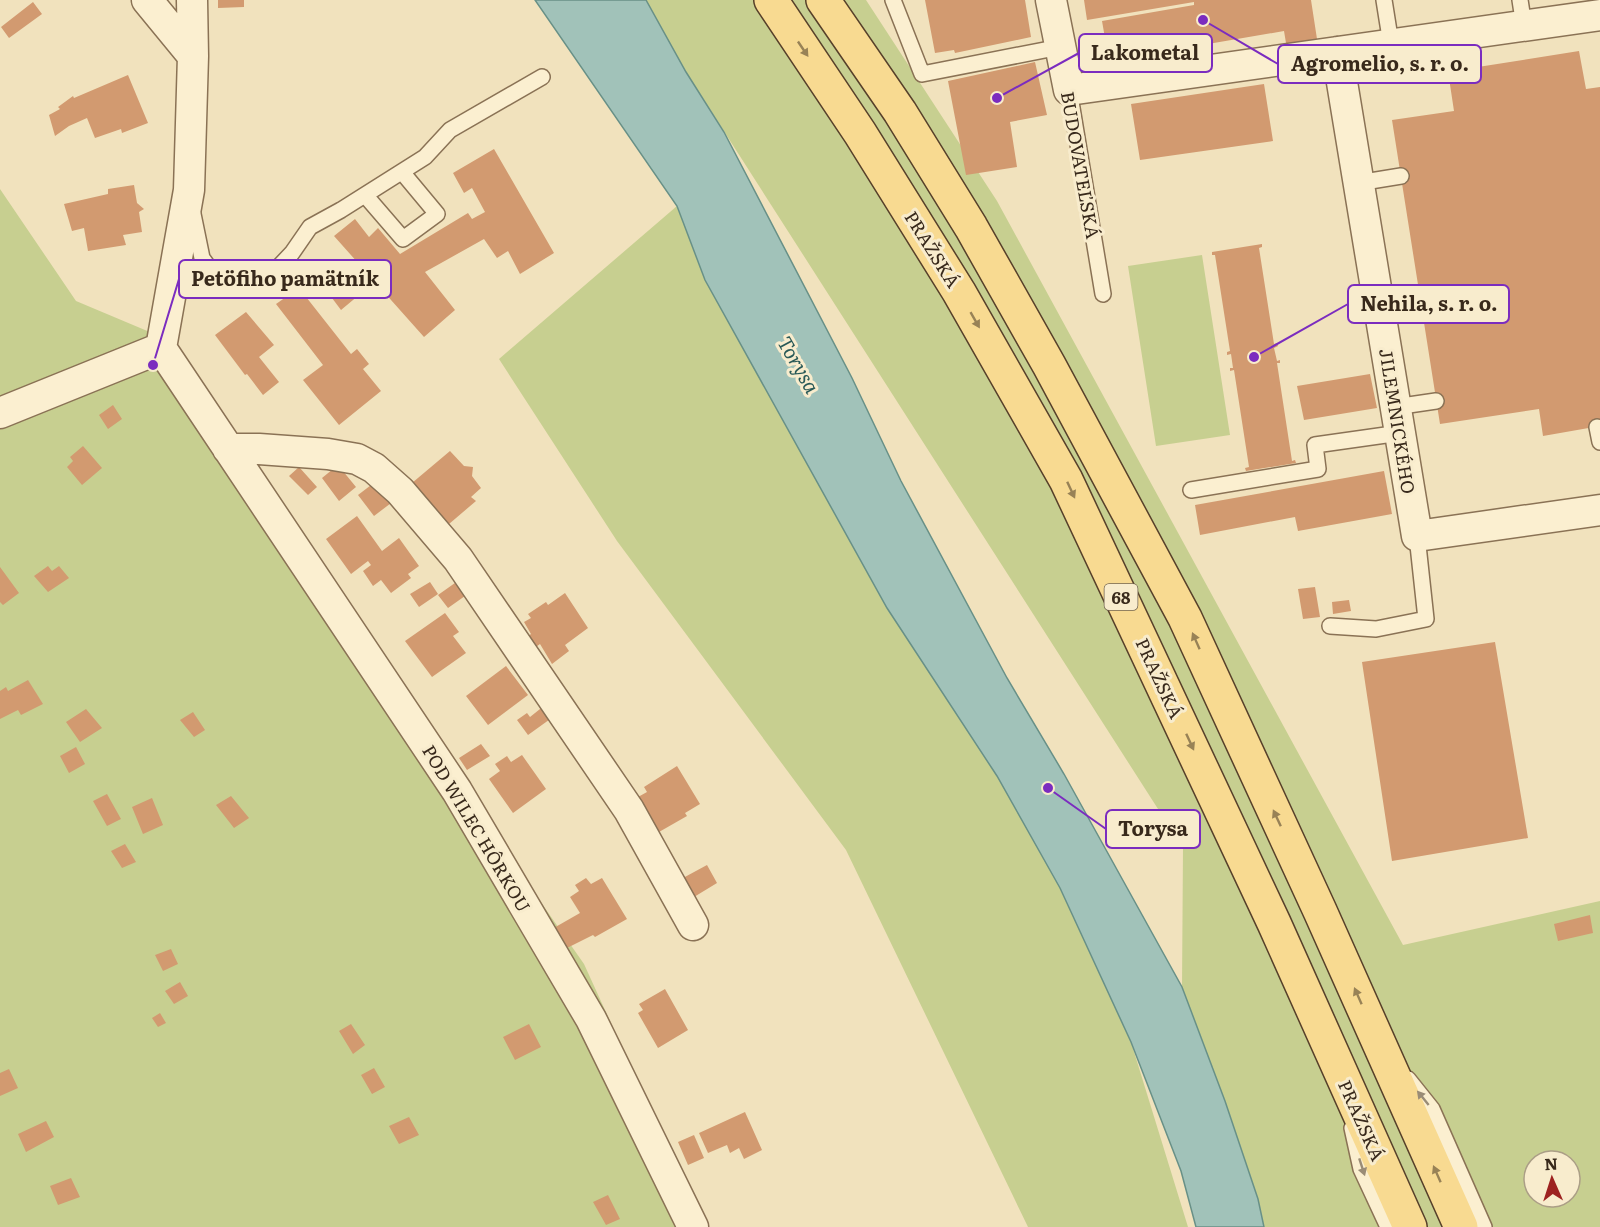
<svg xmlns="http://www.w3.org/2000/svg" width="1600" height="1227" font-family="Literata,serif">
	<style>
		.green { fill: #c7cf90; fill-rule: evenodd }
		.water { fill: #a1c2b9; stroke: #689087; stroke-width: 1.5 }
		.building { fill: #d29a70 }
		.lines { fill: none; stroke-linecap: round; stroke-linejoin: round }
		.service-casing { stroke: #8a7255; stroke-width: 18 }
		.minor-casing { stroke: #8a7255; stroke-width: 33 }
		.primary-casing { stroke: #57402a; stroke-width: 36 }
		.service { stroke: #fbefd0; stroke-width: 15 }
		.minor { stroke: #fbefd0; stroke-width: 30 }
		.primary { stroke: #f8da91; stroke-width: 33 }
		.oneway { fill: #988256 }
		.oneway2 { fill: #9a8c76 }
		.labels { text-anchor: middle; dominant-baseline: central; stroke-width: 6; stroke-linejoin: round; paint-order: stroke }
		.shield { fill: #f8eccd; stroke: #726450; stroke-width: 1.5 }
		.shield-label { font-size: 16px; font-weight: bold; fill: #38291b }
		.street-label { font-size: 18px; fill: #38291b; stroke: #f8eccd }
		.water-label { font-size: 20px; font-style: italic; fill: #295957; stroke: #f8eccd }
		.leader { fill: none; stroke: #7b2cbf; stroke-width: 2 }
		.callout-dot { fill: #7b2cbf; stroke: #f8eccd; stroke-width: 2 }
		.callout { fill: #f8eccd; stroke: #7b2cbf; stroke-width: 2 }
		.callout-label { font-size: 20px; text-anchor: middle; font-weight: bold; fill: #38291b }
	</style>
	<rect width="100%" height="100%" fill="#f1e2bd"/>
	<!-- green -->
	<path class="green" d="M646 0H866L997 201 1403 945 1600 901V1227H1264L1258 1199 1225 1101 1182 987 1183 848 686 72ZM1534 1161H1570V1197H1534Z
		M0 189 76 301 164 338 332 603 584 964 704 1227H0Z
		M677 206 705 280 887 608 997 776 1060 888 1131 1042 1188 1227H1028L846 850 617 541 499 359Z
		M1202 255 1230 435 1156 446 1128 266Z"/>
	<!-- water -->
	<path class="water" d="M535 0H646L686 72 724 132 852 378 901 481 1007 678 1064 774 1182 987 1225 1101 1258 1199 1264 1227H1196L1181 1171 1131 1042 1060 888 997 776 887 608 705 280 677 206Z"/>
	<!-- building -->
	<path class="building" d="M218 0H244V7L218 8Z
		M925 0H1025L1031 37 955 53 954 50 935 53Z
		M1084 0H1311L1319 52 1288 55 1284 31 1109 61 1102 21 1194 5V2L1087 20Z
		M33 2 42 14 9 38 1 27Z
		M1579 51 1586 89 1600 87V426L1543 436 1539 409 1440 424 1392 120 1454 111 1449 78 1479 73 1478 67Z
		M1035 62 1047 115 1010 122 1017 167 966 175 948 81Z
		M128 75 148 123 122 133 121 129 95 138 87 118 69 126 55 136 49 115 60 109 58 107 73 96 74 98Z
		M1264 84 1273 141 1140 160 1131 104Z
		M494 149 554 253 520 274 508 251 497 258 484 239 425 272 455 310 424 337 334 236 355 219 369 237 378 228 400 254 468 213 472 219 485 212 472 188 464 193 453 173Z
		M134 185 137 203 144 209 139 212 142 232 123 235 126 245 88 251 84 228 72 231 64 204 108 194V189Z
		M1262 244V247L1259 248 1274 344 1277 343 1278 346 1274 348 1277 361 1280 360V363H1277L1292 461 1295 460 1296 463 1246 471 1245 468 1249 467 1234 370 1230 371V368H1233L1231 354 1227 355V352L1230 351 1215 255H1212V252Z
		M356 265 371 285 341 310 326 290Z
		M299 288 351 354 357 349 369 364 363 369 381 391 339 425 303 380 323 365 276 304Z
		M246 312 274 345 259 357 279 382 263 395 247 374 245 375 215 335Z
		M1370 374 1377 408 1304 420 1297 386Z
		M113 405 122 419 108 429 99 415Z
		M83 446 102 468 82 485 67 467 73 461 70 457Z
		M450 451 464 466 473 467 472 476 481 488 471 497 476 501 449 524 412 483Z
		M338 465 356 487 339 501 322 478Z
		M299 467 317 487 308 495 289 476Z
		M1384 471 1392 514 1298 531 1295 517 1200 535 1195 505Z
		M379 479 395 500 374 516 358 495Z
		M357 516 382 551 399 538 419 566 408 574 411 578 391 593 381 580 373 586 363 571 371 565 368 561 351 574 326 539Z
		M48 566 52 571 59 566 69 578 48 592 34 576Z
		M0 567 19 593 3 605 0 602Z
		M462 578 472 591 448 608 438 595Z
		M430 582 438 594 419 607 410 594Z
		M1315 587 1320 617 1303 619 1298 589Z
		M565 593 588 628 565 645 569 651 552 664 540 644 533 649 526 638 531 634 524 622 531 618 528 614 546 602 548 605Z
		M1349 600 1351 611 1333 614 1332 602Z
		M445 613 459 632 453 636 466 653 432 677 405 641Z
		M1495 642 1528 838 1392 861 1362 662Z
		M506 666 528 695 488 725 466 696Z
		M28 680 43 704 21 715 18 710 0 719V691L6 687 8 691Z
		M545 705 553 717 528 735 517 720 527 713 530 717Z
		M86 709 102 728 80 742 66 722Z
		M193 712 205 730 194 737 180 720Z
		M481 744 490 756 467 770 459 758Z
		M76 747 85 764 69 773 60 756Z
		M522 755 546 789 513 813 489 779 500 771 495 764 507 756 511 762Z
		M677 766 700 804 685 813 687 816 659 832 638 797 647 792 644 787Z
		M107 794 121 819 107 826 93 801Z
		M231 796 249 818 234 828 216 805Z
		M152 798 163 825 143 834 132 807Z
		M125 844 136 862 122 868 111 851Z
		M707 865 717 883 694 897 683 878Z
		M586 878 591 884 602 878 627 919 595 937 593 935 565 949 552 929 580 913 570 897 579 891 575 885Z
		M1590 915 1593 933 1558 941 1554 924Z
		M171 949 178 964 163 971 155 955Z
		M180 982 188 996 174 1004 165 991Z
		M665 989 688 1030 658 1048 638 1013 643 1010 639 1004Z
		M160 1013 166 1023 158 1027 152 1018Z
		M351 1024 365 1045 353 1054 339 1031Z
		M529 1024 541 1047 515 1060 503 1037Z
		M374 1068 385 1087 372 1094 361 1075Z
		M9 1069 18 1088 0 1096V1073Z
		M745 1112 762 1150 744 1159 739 1148 730 1153 727 1145 708 1153 699 1133Z
		M409 1117 419 1135 399 1144 389 1126Z
		M46 1121 54 1137 26 1152 18 1134Z
		M694 1135 704 1158 688 1165 678 1142Z
		M71 1178 80 1197 58 1205 50 1186Z
		M608 1195 620 1219 606 1225 593 1202Z"/>
	<g class="lines">
		<!-- service casing -->
		<g class="service-casing">
			<path id="service" d="M893 0 922 74 1060 47
				M1384 0 1391 44
				M1520 0 1524 26
				M1069 90 1103 294
				M1358 183 1401 176
				M365 195 403 239 437 214 402 172
				M193 214 202 258 215 276 232 285 254 283 273 273 292 253 310 227 341 210 425 157 450 130 542 77
				M1378 302 1420 294
				M1395 407 1436 401
				M1597 427 1600 442
				M1191 490 1318 469 1315 445 1400 433
				M1330 626 1376 629 1426 619 1417 536
				M1408 1079 1432 1109 1484 1227
				M1352 1128 1361 1169 1388 1227"/>
		</g>
		<!-- minor casing -->
		<g class="minor-casing">
			<path id="minor" d="M147 0 193 56
				M192 0 193 56 189 190 161 348 457 791 591 1019 693 1227
				M1051 0 1069 90 1600 15
				M1337 52 1417 536 1600 510
				M0 413 161 348
				M228 449H259L328 454 357 459 374 468 400 491 458 559 629 810 693 925"/>
		</g>
		<!-- primary casing -->
		<g class="primary-casing">
			<path id="primary" d="M771 0 860 133 959 292 1066 480 1274 923 1410 1227
				M823 0 900 112 971 227 1049 365 1185 618 1320 911 1461 1227"/>
		</g>
		<!-- service -->
		<use href="#service" class="service"/>
		<!-- minor -->
		<use href="#minor" class="minor"/>
		<!-- primary -->
		<use href="#primary" class="primary"/>
	</g>
	<!-- one-way arrows -->
	<defs><path id="oneway-solid" d="M-6-.8H1V-3.2L6.5 0L1 3.2V.8H-6Z" transform="scale(1.5)"/></defs>
	<g class="oneway">
		<use href="#oneway-solid" transform="translate(803 49) rotate(56)"/>
		<use href="#oneway-solid" transform="translate(975 320) rotate(60)"/>
		<use href="#oneway-solid" transform="translate(1071 490) rotate(65)"/>
		<use href="#oneway-solid" transform="translate(1196 641) rotate(-114)"/>
		<use href="#oneway-solid" transform="translate(1190 742) rotate(65)"/>
		<use href="#oneway-solid" transform="translate(1277 818) rotate(-115)"/>
		<use href="#oneway-solid" transform="translate(1358 996) rotate(-114)"/>
		<use href="#oneway-solid" transform="translate(1437 1174) rotate(-114)"/>
	</g>
	<g class="oneway2">
		<use href="#oneway-solid" transform="translate(1423 1098) rotate(-129)"/>
		<use href="#oneway-solid" transform="translate(1362 1167) rotate(72)"/>
	</g>
	<g class="labels">
		<!-- shield labels -->
		<rect class="shield" x="1104.5" y="584" width="33" height="26" rx="4.5"/>
		<g class="shield-label">
			<text x="1121" y="597">68</text>
		</g>
		<!-- street labels -->
		<g class="street-label">
			<text transform="translate(1081 165) rotate(80)">BUDOVATEĽSKÁ</text>
			<text transform="translate(933 249) rotate(58)">PRAŽSKÁ</text>
			<text transform="translate(1398 421) rotate(81)">JILEMNICKÉHO</text>
			<text transform="translate(1160 678) rotate(65)">PRAŽSKÁ</text>
			<text transform="translate(477 828) rotate(59)">POD WILEC HÔRKOU</text>
			<text transform="translate(1362 1120) rotate(66)">PRAŽSKÁ</text>
		</g>
		<!-- water labels -->
		<g class="water-label">
			<text transform="translate(800 364) rotate(60)">Torysa</text>
		</g>
	</g>
	<!-- callouts -->
	<path class="leader" d="M997 98L1079 53M1203 20L1278 64M153 365L179 279M1254 357L1348 304M1048 788L1106 829"/>
	<g class="callout-dot">
		<circle cx="997" cy="98" r="6"/>
		<circle cx="1203" cy="20" r="6"/>
		<circle cx="153" cy="365" r="6"/>
		<circle cx="1254" cy="357" r="6"/>
		<circle cx="1048" cy="788" r="6"/>
	</g>
	<g class="callout">
		<rect x="1079" y="34" width="133" height="38" rx="6"/>
		<rect x="1278" y="45" width="203" height="38" rx="6"/>
		<rect x="179" y="260" width="212" height="38" rx="6"/>
		<rect x="1348" y="285" width="161" height="38" rx="6"/>
		<rect x="1106" y="810" width="94" height="38" rx="6"/>
	</g>
	<g class="callout-label">
		<text x="1145" y="60">Lakometal</text>
		<text x="1380" y="71">Agromelio, s. r. o.</text>
		<text x="285" y="286">Petöfiho pamätník</text>
		<text x="1429" y="311">Nehila, s. r. o.</text>
		<text x="1153" y="836">Torysa</text>
	</g>
	<!-- north arrow -->
	<g transform="translate(1552 1179) rotate(357)"><circle r="28" fill="#f8eccd" stroke="#ab9e86" stroke-width="1.5"/>
	<path d="M0-4.5L10 22L0 15L-10 22Z" fill="#9d2220"/>
	<text y="-9" font-size="16" font-weight="bold" text-anchor="middle" fill="#38291b">N</text>
	</g>
</svg>
